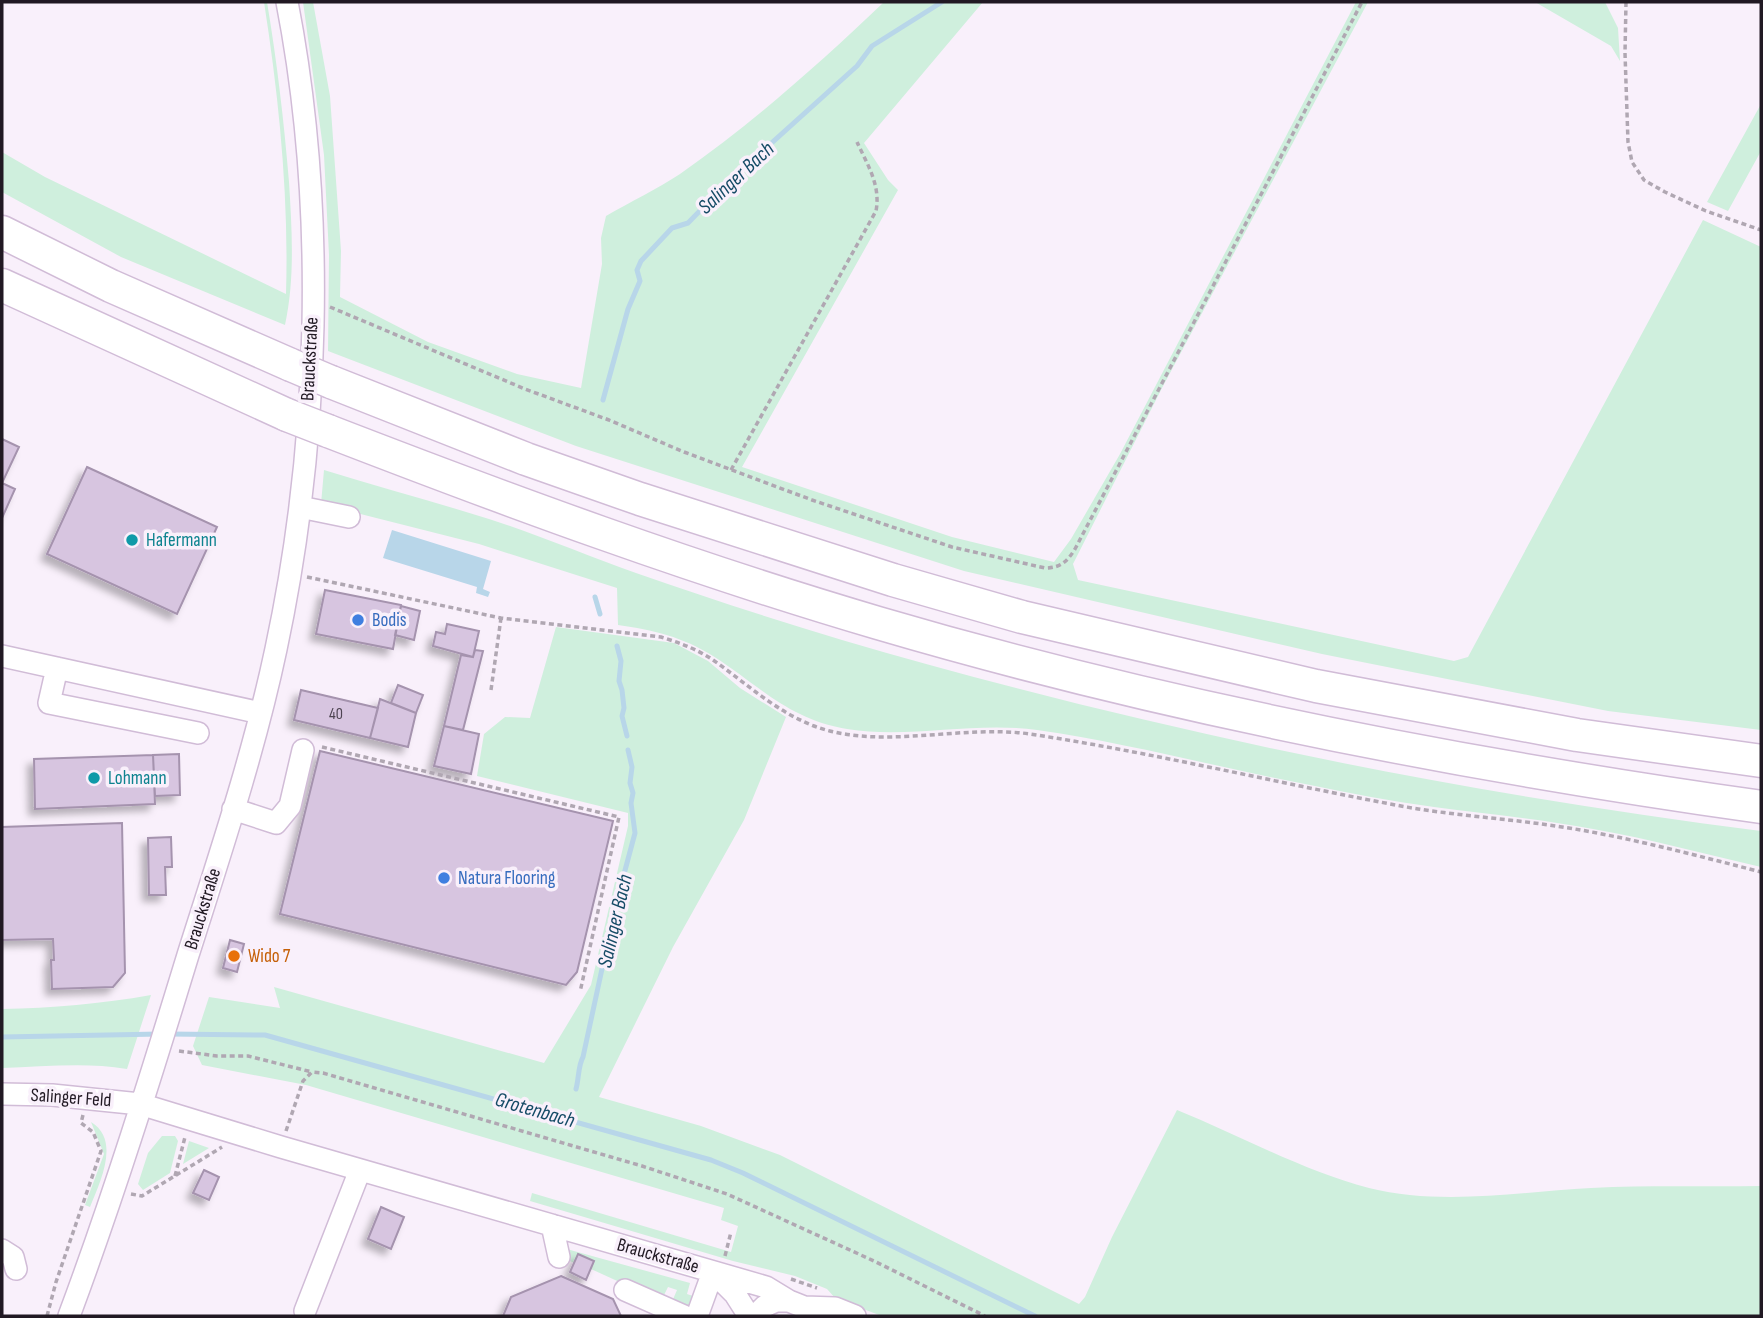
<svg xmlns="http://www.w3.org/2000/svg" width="1763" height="1318" font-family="'Sofia Sans Condensed',sans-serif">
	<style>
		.green { fill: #cfefdd }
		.water { fill: #b8d6e9 }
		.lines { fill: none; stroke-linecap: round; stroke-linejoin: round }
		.stream { stroke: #b8d6e9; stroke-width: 5 }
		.building { fill: #d7c5e0; stroke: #a593ae; stroke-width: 2; filter: url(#shadow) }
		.minor-casing { stroke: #d1bcd7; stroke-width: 24 }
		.highway-casing { stroke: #d1bcd7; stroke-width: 35 }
		.path { stroke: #b0a7b2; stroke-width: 3.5; stroke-dasharray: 5 3.5; stroke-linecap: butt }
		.minor { stroke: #fff; stroke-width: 21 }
		.highway { stroke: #fff; stroke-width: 32 }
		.highway-bridge-casing { stroke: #d1bcd7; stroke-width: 35; stroke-linecap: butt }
		.highway-bridge { stroke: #fff; stroke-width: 32 }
		.culture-dot { fill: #0f9aa8; stroke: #f9f0fb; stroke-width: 2.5 }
		.shop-dot { fill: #3f7fe0; stroke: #f9f0fb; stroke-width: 2.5 }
		.food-dot { fill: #e8710a; stroke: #f9f0fb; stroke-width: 2.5 }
		.labels { text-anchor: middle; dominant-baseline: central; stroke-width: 7; stroke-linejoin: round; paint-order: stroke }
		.number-label { font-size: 16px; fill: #4e4452 }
		.street-label { font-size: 19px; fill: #211923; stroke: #f9f0fb }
		.culture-label { font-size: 19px; fill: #0d838f; stroke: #f9f0fb; text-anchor: start }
		.shop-label { font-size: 19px; fill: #366cbe; stroke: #f9f0fb; text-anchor: start }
		.food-label { font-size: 19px; fill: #c56008; stroke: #f9f0fb; text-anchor: start }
		.water-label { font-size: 21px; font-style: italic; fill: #154b66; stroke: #f9f0fb }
	</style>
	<defs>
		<filter id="shadow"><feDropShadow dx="-6" dy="6" stdDeviation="3.5" flood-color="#0004"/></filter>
	</defs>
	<rect width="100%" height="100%" fill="#f9f0fb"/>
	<!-- green -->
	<path class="green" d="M264 2H267C277 62 284 121 289 182 292 230 295 279 285 325L121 257 2 192V152L45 177 286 294C289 197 279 98 264 2Z
		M303 2H313L330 96 341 251 340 297 428 342 517 374 581 388 602 264 601 238 606 216C630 202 657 189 680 174 753 123 820 63 884 2H983L864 143 888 180 898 190 742 467 952 537 1054 562 1071 539 1120 454 1356 2H1368L1162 388 1073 564 1078 580 1454 661 1468 657 1703 220 1761 247V730L1608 711 1322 654 964 571 576 446 328 351 329 255 324 155Z
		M1535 2H1605L1618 28 1620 61 1611 46Z
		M1761 104V151L1728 211 1707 202Z
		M324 470C379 487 435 502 489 519 539 535 587 556 636 573 704 597 773 619 842 640 1142 728 1451 792 1761 831V867C1705 854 1650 839 1593 829 1541 819 1487 814 1434 807 1391 801 1348 793 1305 784 1216 767 1128 743 1037 730 974 721 910 739 847 729 788 719 760 686 713 656 683 637 653 630 618 625L617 588 479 544 321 504Z
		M556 627 674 643 708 661 740 688 786 717 744 820 673 947 599 1097 701 1126 780 1155 1079 1304 1085 1297 1112 1237 1177 1110C1241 1136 1303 1171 1369 1188 1441 1206 1519 1192 1591 1188 1648 1185 1705 1187 1761 1186V1316H882L836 1299 827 1289 795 1276 733 1261 530 1201 532 1193 731 1252 738 1226 721 1220 724 1208 306 1085 202 1065 193 1046 209 997 280 1008 274 987 544 1063 591 985 628 826V813L477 776 484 734 505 717 530 718Z
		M151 995 127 1069C85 1062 43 1067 2 1068V1009C52 1008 101 1004 151 995Z
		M91 1122C121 1140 100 1182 90 1207L85 1205 104 1154Z
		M162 1136H175L178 1141 170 1173 143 1190 138 1184 148 1153Z
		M189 1141 209 1148 183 1164Z
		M563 1248 690 1283 687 1294 696 1297 691 1314 671 1304 677 1290 668 1287 661 1301 591 1269 593 1260 578 1254 574 1263 566 1259Z"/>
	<!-- water -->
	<path class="water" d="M392 530 491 561 483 589 490 592 488 597 476 593 477 587 383 558Z"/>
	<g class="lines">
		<!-- stream -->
		<path class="stream" d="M603 400 628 309 640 281 637 270 641 261 672 228 688 223 726 184 857 66 872 46 942 2
			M595 597 600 614
			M617 646 621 661 619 681 622 690 624 708 622 716 627 736
			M169 1034 265 1035 711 1160 743 1173 1035 1316
			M2 1037 160 1034
			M576 1089C579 1078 578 1066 583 1057L616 904 635 833 631 803 633 793 630 783 632 767 628 750"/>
	</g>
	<!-- building -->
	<path class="building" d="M2 439 19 447 2 483Z
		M87 467 217 527 177 614 47 554Z
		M2 483 15 489 2 518Z
		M325 590 401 605 393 649 316 634Z
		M401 606 420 611 414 640 395 635Z
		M447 624 479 631 473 657 433 646 436 632 445 634Z
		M475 650 483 651 463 730 444 726 461 655 473 657Z
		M398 685 423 695 416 713 391 703Z
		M301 690 378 708 370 738 294 720Z
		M380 699 416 713 408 747 370 738Z
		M444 726 479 734 471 774 434 766Z
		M320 751 613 821 577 972 566 985 280 914Z
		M179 754 180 795 155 796 153 755Z
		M153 755 155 804 35 809 34 759Z
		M122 823 125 973 113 987 52 989 51 960H54L53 939 2 940V827Z
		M171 837 172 867H165L166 895H149L148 838Z
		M230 940 244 944 237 972 223 968Z
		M204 1170 219 1177 209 1200 193 1193Z
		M381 1207 404 1217 391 1249 368 1239Z
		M578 1254 594 1261 586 1280 570 1272Z
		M561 1276 613 1299 621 1316H503L511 1297Z"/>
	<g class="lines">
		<!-- minor casing -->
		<g class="minor-casing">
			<path id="minor" d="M300 507 349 517
				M2 656 261 713
				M57 668 49 703 198 733
				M233 809 276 823 290 806 303 750
				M2 1094 52 1095 140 1104 281 1147 766 1287 789 1301
				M552 1225 559 1257
				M2 1250 13 1257 16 1269
				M714 1273 735 1294 749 1316
				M625 1290 684 1316
				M305 1311 360 1170
				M69 1316C113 1198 151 1076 188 955 220 854 254 753 276 649 320 443 327 208 287 2
				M697 1316 713 1272
				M755 1316 765 1306 776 1301H789L804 1307 835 1308 855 1316"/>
		</g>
		<!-- highway casing -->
		<g class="highway-casing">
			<path id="highway" d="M2 232 111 286 291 365
				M2 285 287 415
				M331 382 526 459 640 499 893 580 1022 617 1316 686 1577 735 1761 761
				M328 431C509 501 691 568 878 623 1167 708 1463 765 1761 807"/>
		</g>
		<!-- path -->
		<path class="path" d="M1626 2 1625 53 1628 142 1632 162 1644 180 1665 192 1706 211 1761 230
			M330 307 525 389 609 420 684 452 812 500 952 547 1045 568C1060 568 1067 562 1075 549L1362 2
			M731 470 876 211C881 185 867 164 857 142
			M307 577 501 618 661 637C680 643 697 649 713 660 746 683 775 711 814 726 880 751 960 724 1030 734 1155 753 1277 783 1401 806 1450 815 1500 818 1549 825 1620 835 1691 854 1761 872
			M491 690 501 618
			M322 747 619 817 580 992
			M179 1051 217 1056H248L312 1072
			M286 1131 303 1081 312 1072 323 1073 642 1166 727 1194 874 1261 985 1316
			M175 1176 185 1137
			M131 1194 142 1196 222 1147
			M725 1256 731 1232
			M791 1279 817 1288
			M47 1316 56 1282 101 1151 93 1132 81 1123 83 1115"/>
		<!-- minor -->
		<use href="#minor" class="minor"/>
		<!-- highway -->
		<use href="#highway" class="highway"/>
		<!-- highway-bridge casing -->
		<g class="highway-bridge-casing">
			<path id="highway-bridge" d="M291 365 331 382
				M287 415 328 431"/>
		</g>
		<!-- highway-bridge -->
		<use href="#highway-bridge" class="highway-bridge"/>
	</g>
	<!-- markers -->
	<g class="culture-dot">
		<circle cx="132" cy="540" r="7"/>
		<circle cx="94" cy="778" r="7"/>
	</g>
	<g class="shop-dot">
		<circle cx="358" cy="620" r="7"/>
		<circle cx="444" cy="878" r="7"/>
	</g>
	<circle class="food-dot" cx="234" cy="956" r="7"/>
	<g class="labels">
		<!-- number labels -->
		<g class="number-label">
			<text x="336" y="714">40</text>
		</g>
		<!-- street labels -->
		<g class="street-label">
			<text transform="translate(310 359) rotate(-87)">Brauckstraße</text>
			<text transform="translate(203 909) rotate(-73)">Brauckstraße</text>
			<text transform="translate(71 1098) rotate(4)">Salinger Feld</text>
			<text transform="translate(658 1256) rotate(16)">Brauckstraße</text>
		</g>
		<!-- culture labels -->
		<g class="culture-label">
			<text x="146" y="540">Hafermann</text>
			<text x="108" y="778">Lohmann</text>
		</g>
		<!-- shop labels -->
		<g class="shop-label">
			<text x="372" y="620">Bodis</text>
			<text x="458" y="878">Natura Flooring</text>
		</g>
		<!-- food labels -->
		<g class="food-label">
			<text x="248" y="956">Wido 7</text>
		</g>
		<!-- water labels -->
		<g class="water-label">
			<text transform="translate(736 178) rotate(-43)">Salinger Bach</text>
			<text transform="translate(615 921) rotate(-77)">Salinger Bach</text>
			<text transform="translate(535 1110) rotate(16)">Grotenbach</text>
		</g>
	</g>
	<!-- border -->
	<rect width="1763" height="1318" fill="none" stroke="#211923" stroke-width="7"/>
</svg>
